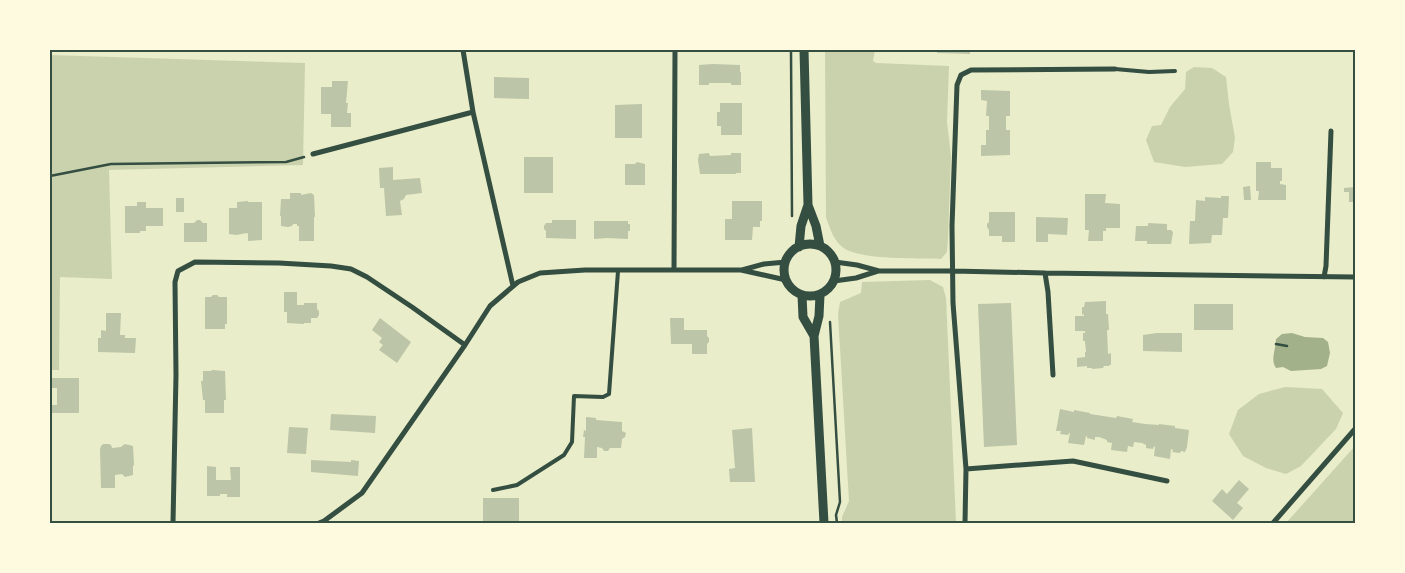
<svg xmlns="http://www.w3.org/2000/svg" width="1405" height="573" font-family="'Alegreya Sans',sans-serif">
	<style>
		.green { fill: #cad2ad }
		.water { fill: #a3b18a }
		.building { fill: #bcc5a7 }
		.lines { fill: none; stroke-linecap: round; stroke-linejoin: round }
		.path { stroke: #344e41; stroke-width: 2.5 }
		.service { stroke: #344e41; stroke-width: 4 }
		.minor { stroke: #344e41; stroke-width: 5 }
		.tertiary { stroke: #344e41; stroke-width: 9 }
		.neatline { fill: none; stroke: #344e41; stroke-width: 2 }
	</style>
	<rect width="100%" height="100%" fill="#e9edc9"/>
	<!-- green -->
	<path class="green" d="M825 50H875L873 61 876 63 949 66 947 122 951 156 948 238 947 252 941 259C917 258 865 260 845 249 834 242 830 229 826 217Z
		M50 55 305 63 303 165 109 170 112 279 60 277 59 370H50Z
		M1194 67 1212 68 1226 77 1229 104 1235 138 1233 152 1222 164 1185 167 1154 162 1146 140 1152 126 1161 125 1170 107 1185 89 1186 72Z
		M930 280 943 287 946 298 956 523H842V517L849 501 838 314 840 302 861 293 862 282Z
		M1285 387 1322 389 1343 413 1336 429 1301 466 1286 474 1266 468 1243 456 1229 434 1238 410 1259 394Z
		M1355 446V523H1286Z"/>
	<!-- water -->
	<path class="water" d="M1292 333 1305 337 1323 338 1328 342 1330 353 1327 366 1321 369 1291 371 1283 367 1276 368C1270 360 1276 349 1276 339L1282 334Z"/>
	<!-- building -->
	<path class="building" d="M937 50H970V54L937 53Z
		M713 64 740 65V72H741V85H731V83H709V85H699V65Z
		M494 77 529 78V99L494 98Z
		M332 81H348L346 103H348L347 113H351V127H331V114H321V87H332Z
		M981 90 1010 91V116H1006V130H1010V155L981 156V145H986V130H989V116H986L987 101 981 100Z
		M720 103H742V135H721V126H717V112H720Z
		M642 104V138H615V105Z
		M709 153 710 156 731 155V153H741V173H736V174H700L698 160 699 154Z
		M524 157H553V193H524Z
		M637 162 645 164V185H625V164H635Z
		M1256 162H1271V168H1282V181H1280V184L1286 185V200H1258L1259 191H1256Z
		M393 167V180L420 178 422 193 406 195 404 199 400 201 402 215 386 216 384 188H380L379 168Z
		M1250 186 1251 200H1244L1243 187Z
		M1355 187V202H1349V192H1344V188Z
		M290 193H301V195L311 193 314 195 315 217H314V241H299V226H297V224H293L292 226 288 227 281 226V216H280L281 199H290Z
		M1085 194H1106L1105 203 1120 204V228H1106V231H1103V241H1088L1089 230H1085Z
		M1221 196H1229L1228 218H1223L1222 235H1212L1211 243 1189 244 1190 221H1195L1196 200 1205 201V197L1221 198Z
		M176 198H184V212H176Z
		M248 201V202H262V240L248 241V234L247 233 236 235 229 234V208H237V202Z
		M732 201H762V221H760V227H753L752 240H725V219H732Z
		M137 202H146V208H163V226H146V231H140V233H125V206H137Z
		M989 212H1015V242H1002V236H989V230L987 227V224L989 222Z
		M1036 217 1068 218 1067 235 1048 234V242H1036Z
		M197 220H200L203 223H207V242H184V223H194Z
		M552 220H576V239L546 238V231L544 229V226L546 223H552Z
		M594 221H628V224H630V231H628V239L607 238 594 239Z
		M1148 223 1167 224V230H1171L1173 232 1171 244H1147V241H1135L1136 226H1148Z
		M284 292H297V305H304V303H317V309L319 311V315L317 318H311V323H304V324L287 323V312H284Z
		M213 295H217L219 297H227V324H225V329H205V297H211Z
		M1106 301V314H1108L1109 330H1107L1108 354 1111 353V365H1109V366H1104L1103 368 1092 369V368H1087V366L1077 367V358L1085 357V352H1086L1085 341H1083V333H1085V331H1075V316H1084V314L1082 315V307H1084L1085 302Z
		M1011 303 1017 445 984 447 978 304Z
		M1194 304H1233V330H1194Z
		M106 313H121L120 335H125V338H136L135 353 98 352V338H101V330L106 331Z
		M380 318 411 342 397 363 379 350 383 345 379 342 382 338 372 330Z
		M670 318H684V330H707V336L709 338V342L707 344V354H692V344H671Z
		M1157 333H1182V352L1143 351V335Z
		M212 370 225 371 226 400H224V413H205V400H203L201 381H203V371H211Z
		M50 378H79V413H50V405H57V388H50Z
		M1060 409 1074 412V410L1090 413V414L1116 418 1117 416 1133 419 1132 422 1145 424 1159 425V424L1175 426V428L1189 430 1187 447 1185 452 1181 451 1180 453 1172 452 1173 450 1171 449 1170 459 1154 456 1155 447 1154 446 1153 449 1146 448V445L1142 443 1134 442 1133 447 1128 446 1127 452 1111 450 1112 443 1107 442V440L1099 437H1095V440L1087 438V436H1086L1084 445 1068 443 1070 433H1069L1068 435 1060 434 1061 431H1056Z
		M331 414 376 416 375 433 330 430Z
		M586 417 596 418V420L622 422V431L626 433 625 437 622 439 621 448H610L608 451H604L602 448 597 447V458H584L585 437H583L584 430 586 431Z
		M289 427 308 428 306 454 287 453Z
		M752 428 755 482H730L729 469 735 468 732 430Z
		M103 444H109L111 445 112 448 121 447 122 446 125 444 133 446 134 465 133 466V475L125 477 122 474 115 475V488H101L100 449 101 446Z
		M311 460 351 462V460L359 461 358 476 311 472Z
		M207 466 216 467V480H231L230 467H240V497H227V494H220V496H207Z
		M1239 480 1249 489 1237 503 1243 508 1233 520 1212 501 1222 489 1227 494Z
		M483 498H519V522H483Z"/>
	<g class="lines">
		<!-- path -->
		<path class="path" d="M791 50 792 216
			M50 176 111 164 286 162 304 157
			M830 322 840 502 836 515 837 523
			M1276 344 1287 346"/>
		<!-- service -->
		<path class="service" d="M1115 69 1149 72 1175 71
			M493 490 517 485 564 455 572 442 574 396 603 397 609 394 618 271"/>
		<!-- minor -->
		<path class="minor" d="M463 50 473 112 513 286
			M313 154 473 112
			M835 262 857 265 879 271H953L1045 273 1355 277
			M674 270 675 50
			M742 270 764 264 786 262
			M1045 273 1048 292 1053 375
			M1324 277 1326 266 1331 131
			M834 281 856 278 878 271
			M966 469 1073 461 1167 481
			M173 523 176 375 175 282 178 271 195 262 279 263 331 266 351 269 367 277 412 307 465 345
			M319 523 324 521 362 493 465 345 490 306 518 282 540 273 585 270H741L786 280
			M965 523 966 469 953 303 952 226 957 85 961 75 971 70 1115 69
			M1273 523 1355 429"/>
		<!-- tertiary -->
		<path class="tertiary" d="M804 50 808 205 816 226 820 246
			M784 270a26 26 0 1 1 52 0a26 26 0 1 1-52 0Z
			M799 247 801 226 808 205
			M802 295 803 317 814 336
			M820 295 819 316 814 336 824 523"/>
	</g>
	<!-- border -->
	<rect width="1405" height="573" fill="none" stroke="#fefae0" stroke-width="102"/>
	<rect x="51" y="51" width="1303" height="471" class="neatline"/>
</svg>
